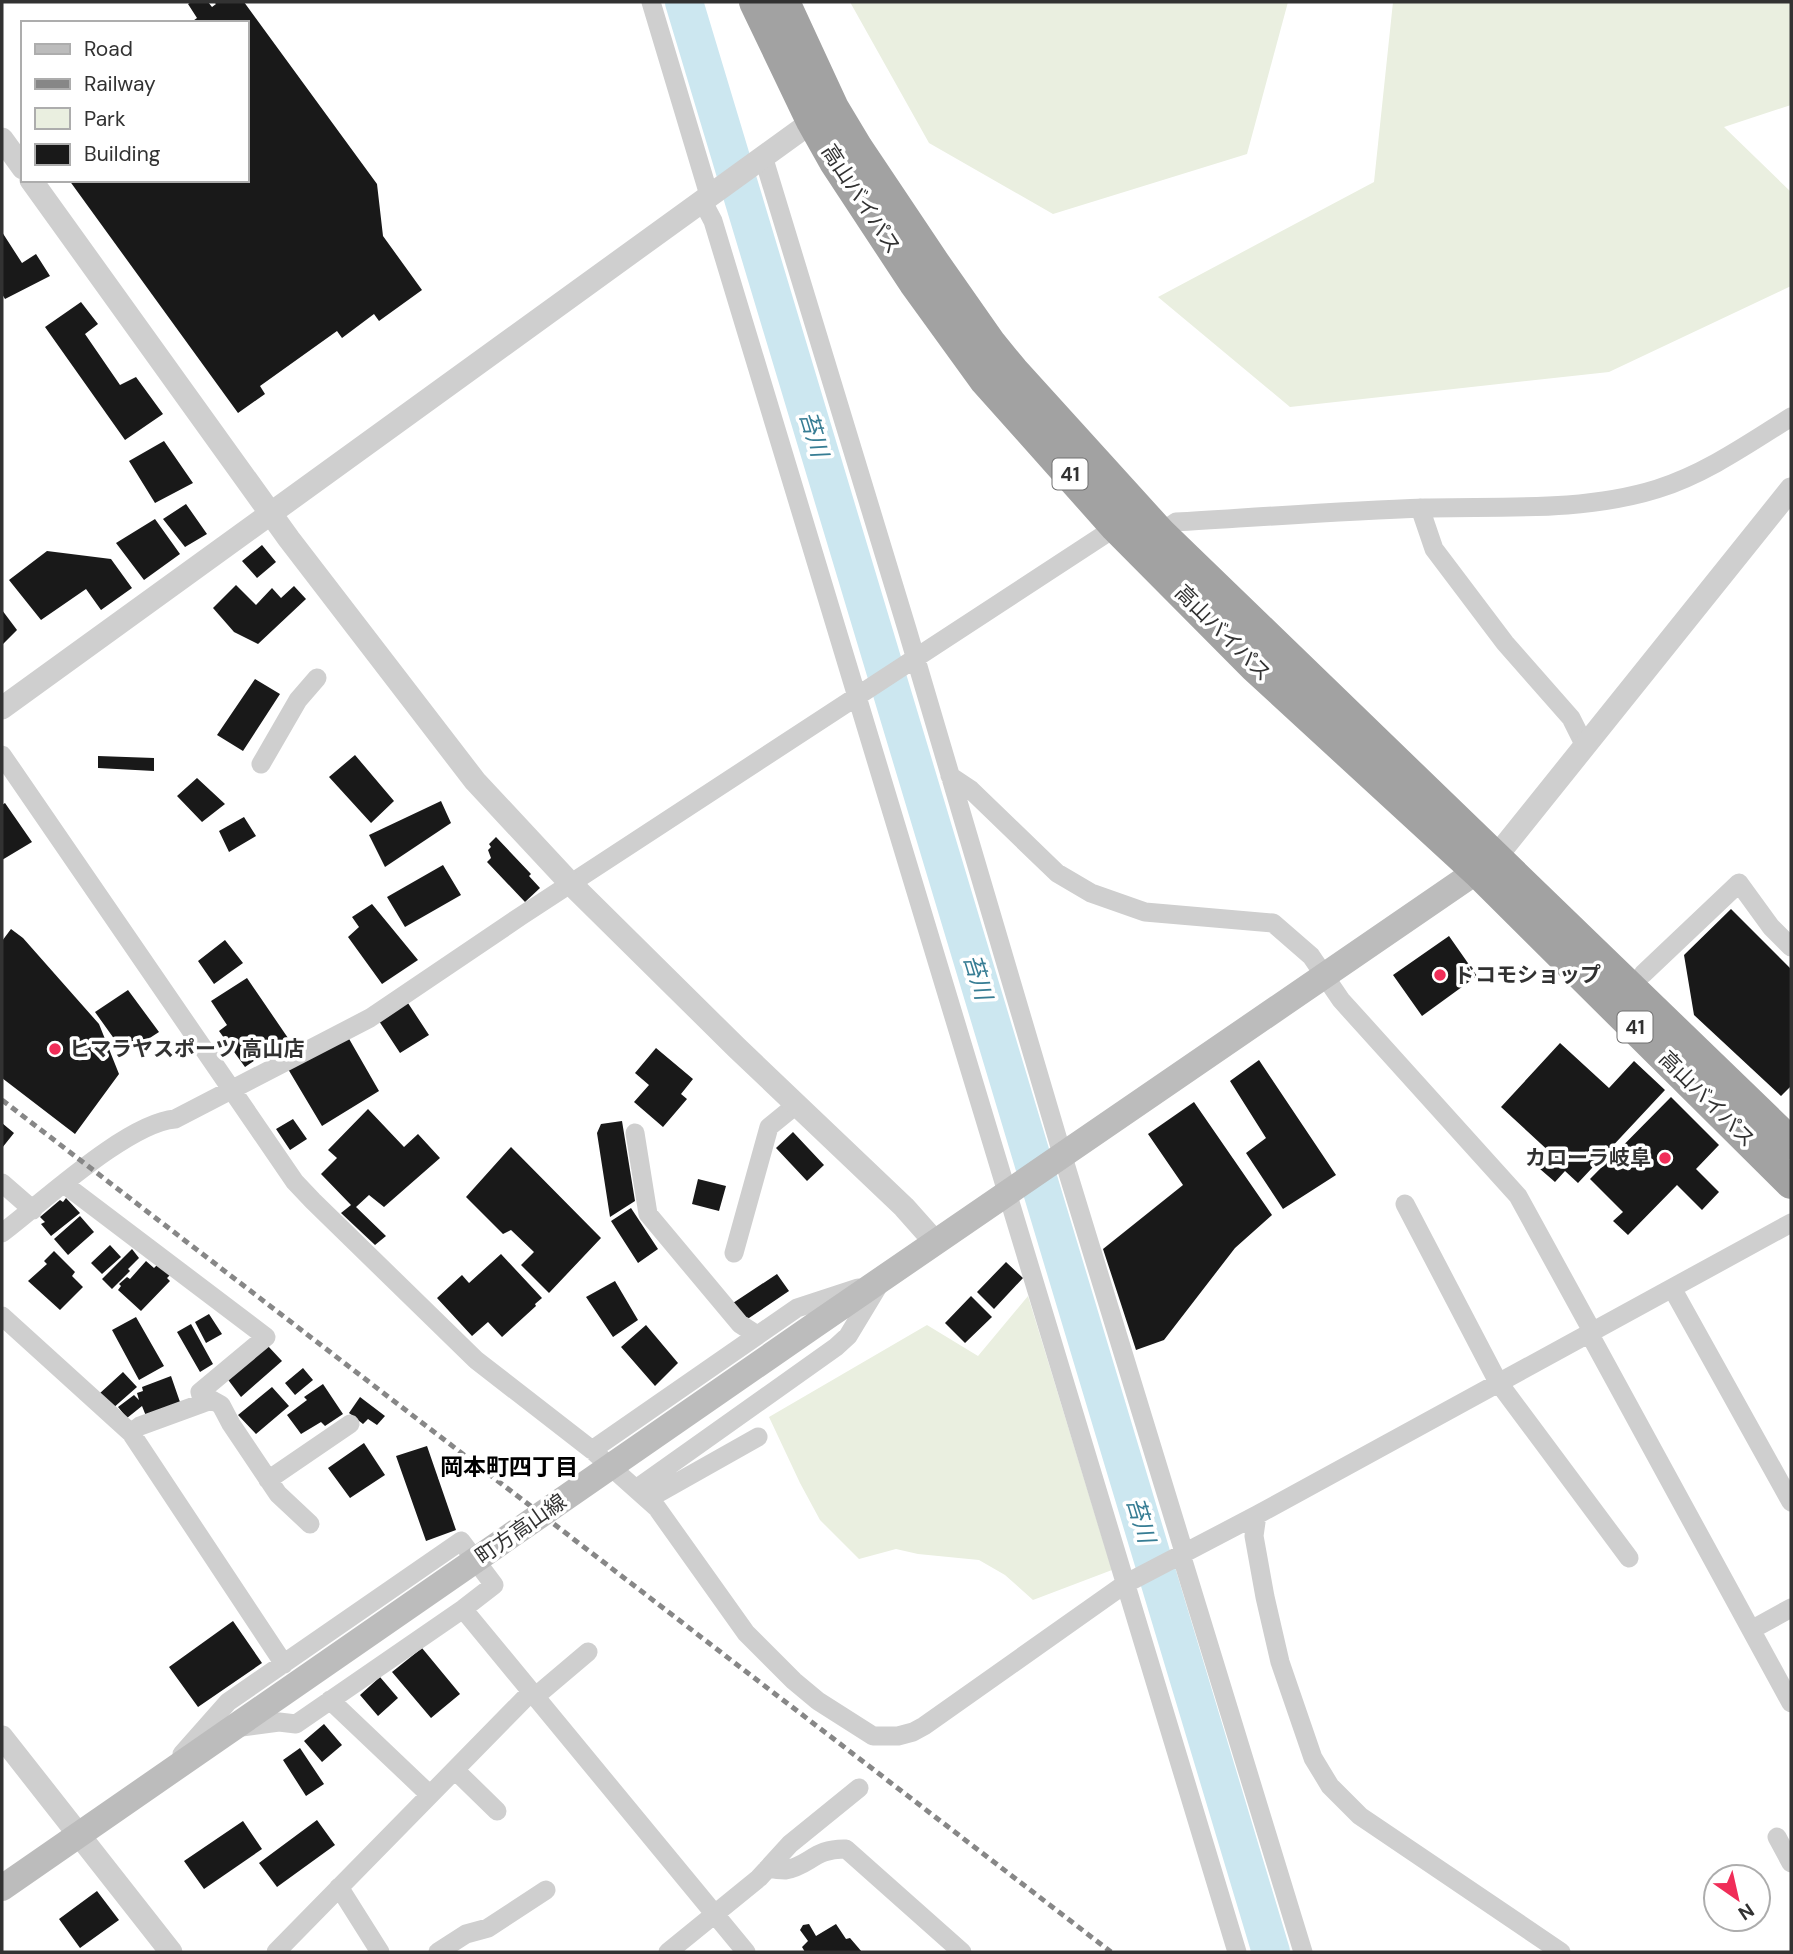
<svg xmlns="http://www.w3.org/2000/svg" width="1793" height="1954" font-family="'DM Sans','Noto Sans JP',sans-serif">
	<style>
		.green { fill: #eaefe0 }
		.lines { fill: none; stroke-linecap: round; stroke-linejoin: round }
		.river { stroke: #cce7f0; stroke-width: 38 }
		.building { fill: #191919 }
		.minor { stroke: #cfcfcf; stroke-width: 19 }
		.tertiary { stroke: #cfcfcf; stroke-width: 23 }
		.secondary { stroke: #bcbcbc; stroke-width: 26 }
		.trunk { stroke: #a2a2a2; stroke-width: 32 }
		.rail { stroke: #878787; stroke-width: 5; stroke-dasharray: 7 5; stroke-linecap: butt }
		.poi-dot { fill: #f02d58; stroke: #fff; stroke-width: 2.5 }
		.labels { text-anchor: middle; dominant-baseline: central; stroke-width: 7; stroke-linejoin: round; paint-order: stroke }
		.shield { fill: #fff; stroke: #707070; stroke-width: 2 }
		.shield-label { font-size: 19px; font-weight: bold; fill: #323232 }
		.street-label { font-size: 21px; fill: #323232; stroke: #fff }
		.poi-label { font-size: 21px; font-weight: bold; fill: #323232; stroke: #fff; text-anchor: start }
		.water-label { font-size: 23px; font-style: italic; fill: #377d94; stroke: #fff }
		.neighbourhood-label { font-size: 23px; font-weight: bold; fill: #000; stroke: #fff }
	</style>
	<rect width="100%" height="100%" fill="#fff"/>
	<!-- green -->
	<path class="green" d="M850 2H1288L1247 154 1053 214 929 143Z
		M1393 2H1791V105L1724 127 1791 192V286L1609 372 1290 407 1158 297 1374 182Z
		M1028 1296 1112 1570 1033 1600 1005 1575 979 1560 918 1554 896 1549 859 1559 820 1520 800 1483 769 1417 927 1325 978 1356Z"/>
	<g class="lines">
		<!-- river -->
		<path class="river" d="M684 2 1271 1952"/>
	</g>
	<!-- building -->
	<path class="building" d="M191 2H208L212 7 216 4 214 2H244L377 184 383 236 422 290 379 321 374 314 342 338 337 331 260 386 265 394 238 413 69 180H247V23H190L197 18 188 4Z
		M2 232 22 263 36 254 50 276 5 299 2 294Z
		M81 302 98 324 85 334 120 385 136 377 163 414 125 440 45 327Z
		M164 441 193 483 155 503 129 461Z
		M186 504 207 534 185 547 163 519Z
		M155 519 180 554 144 580 116 543Z
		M262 545 276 562 257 578 242 561Z
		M47 551 111 559 132 588 101 610 86 589 41 620 9 580Z
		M236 585 256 605 272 588 281 598 294 586 306 599 258 644 234 632 213 608Z
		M2 610 17 630 2 645Z
		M255 679 280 694 243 751 217 735Z
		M355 755 394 801 371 823 329 777Z
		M98 756 154 758V771L98 768Z
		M197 778 225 804 202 822 177 796Z
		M441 801 451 823 385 867 369 835Z
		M5 803 32 842 2 860V805Z
		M244 817 256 836 229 852 219 831Z
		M496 837 531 874 529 876 540 888 525 902 487 862 491 858 488 850 491 847 489 844Z
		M443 865 461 895 405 927 387 897Z
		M372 904 418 960 382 984 348 937 359 927 352 917Z
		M1731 909 1791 969V1086L1781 1096 1694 1015 1684 955Z
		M11 929 23 938 99 1024 119 1074 75 1134 2 1078V941Z
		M1449 936 1477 976 1422 1016 1393 975Z
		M225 940 243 963 214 984 198 961Z
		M247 978 288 1038 245 1067 219 1031 227 1025 211 1001Z
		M128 990 159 1032 125 1054 95 1012Z
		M404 997 429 1035 400 1053 377 1018Z
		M348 1037 379 1091 322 1126 288 1069Z
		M1560 1043 1609 1088 1634 1061 1665 1090 1578 1183 1565 1171 1555 1182 1540 1169 1553 1155 1501 1107Z
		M656 1048 693 1079 681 1094 687 1099 663 1127 634 1102 649 1085 635 1073Z
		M1259 1060 1336 1175 1283 1209 1246 1153 1266 1138 1230 1081Z
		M1671 1097 1719 1145 1696 1169 1719 1192 1702 1210 1677 1185 1628 1235 1613 1221 1623 1212 1590 1179Z
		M1194 1102 1272 1215 1235 1248 1164 1340 1136 1350 1103 1249 1183 1185 1148 1134Z
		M368 1109 404 1147 418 1134 440 1158 384 1207 369 1195 356 1207 386 1236 375 1245 341 1213 351 1205 321 1174 337 1158 328 1150Z
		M293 1119 307 1139 290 1150 276 1129Z
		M622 1121 635 1201 610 1217 597 1133 601 1124Z
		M2 1123 14 1133 2 1148Z
		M793 1132 824 1165 807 1181 776 1148Z
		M511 1147 601 1238 549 1293 521 1265 534 1252 511 1230 503 1234 466 1197Z
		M698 1179 726 1186 719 1211 692 1204Z
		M66 1198 80 1213 51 1236 41 1224 45 1222 40 1217 60 1200 63 1202Z
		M631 1208 658 1249 638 1263 611 1221Z
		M80 1216 94 1232 68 1255 54 1239Z
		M110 1245 121 1257 102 1274 91 1263Z
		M132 1249 139 1258 128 1269 130 1271 112 1289 102 1279Z
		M54 1251 75 1272 72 1276 83 1287 60 1310 28 1281 47 1264 44 1261Z
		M501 1254 542 1298 535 1304 536 1306 502 1337 488 1322 472 1336 437 1298 462 1275 469 1283Z
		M146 1261 154 1268 157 1265 170 1275 167 1278 170 1281 141 1311 118 1290 121 1286 119 1284 127 1277 130 1279Z
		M1006 1262 1023 1278 994 1309 977 1292Z
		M777 1274 789 1291 749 1318 743 1317 733 1303Z
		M615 1281 638 1320 613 1337 586 1297Z
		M971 1296 992 1317 965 1343 945 1323Z
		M209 1314 222 1334 206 1343 195 1322Z
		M136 1317 164 1366 139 1380 112 1330Z
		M191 1324 213 1364 200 1372 177 1332Z
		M646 1325 678 1363 655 1386 621 1347Z
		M267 1345 282 1361 241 1397 226 1377Z
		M303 1368 313 1380 295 1395 285 1383Z
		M123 1372 137 1387 112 1409 99 1394Z
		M171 1376 180 1402 146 1416 142 1406 127 1418 118 1407 134 1395 139 1400 137 1393 143 1391 142 1387Z
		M323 1384 343 1414 325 1426 321 1422 301 1434 287 1415 307 1400 304 1397Z
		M272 1387 289 1406 256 1434 238 1415Z
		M360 1397 385 1416 377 1425 368 1419 363 1424 349 1413Z
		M364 1443 385 1475 350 1498 328 1468Z
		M427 1446 456 1530 426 1541 396 1456Z
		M233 1621 262 1663 198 1707 169 1667Z
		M422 1648 460 1694 431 1718 392 1672Z
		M380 1677 398 1698 378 1716 360 1695Z
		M324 1724 342 1745 322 1762 304 1741Z
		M300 1748 324 1784 306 1796 283 1760Z
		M317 1820 335 1845 277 1887 259 1863Z
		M243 1821 262 1849 204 1889 184 1861Z
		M97 1891 119 1920 80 1948 59 1919Z
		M809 1924 816 1936 836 1924 846 1939 850 1938 862 1952H805L802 1947 808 1941 800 1930 803 1925Z"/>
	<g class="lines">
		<!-- minor -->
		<path class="minor" d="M651 2 709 195
			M763 156 907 629 1063 1157 1184 1552
			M703 202 713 221C889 798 1060 1376 1237 1952
			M1420 508 1434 549 1505 643 1571 718 1585 746
			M1160 533 1176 522C1259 517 1342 511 1425 508 1501 506 1583 512 1657 489 1705 474 1748 444 1791 417
			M2 755 295 1182 313 1201 476 1360 592 1450 657 1508 746 1633 794 1681 818 1701 873 1736H898L913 1732 924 1726 1125 1584 1257 1515 1791 1223
			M261 764 298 700 317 678
			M950 776 971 790 1057 873 1091 893 1145 912 1273 923 1311 956 1341 1000 1518 1196 1592 1331
			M1643 974 1739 883 1771 927 1791 947
			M635 1133 648 1214 740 1324 757 1335
			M2 1183 33 1210
			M64 1184 266 1337 200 1392 203 1403 140 1426 131 1433
			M1405 1204 1498 1382 1629 1558
			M2 1233C42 1203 127 1123 175 1119L370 1018 521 916 1116 527
			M734 1253 769 1127 796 1105
			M1672 1288 1791 1502
			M2 1316 131 1433 284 1664
			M1589 1333 1791 1703
			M203 1403 212 1400 221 1405 231 1424 278 1494 310 1524
			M592 1450 797 1308 858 1288
			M268 1480 350 1424
			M636 1489 836 1347 848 1336 880 1283
			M648 1499 758 1437
			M1257 1515 1254 1536 1265 1597 1280 1662 1313 1758 1330 1786 1360 1816 1561 1952
			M1181 1554 1303 1952
			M463 1609 746 1952
			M1751 1630 1791 1608
			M536 1696 588 1652
			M330 1700 430 1795
			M182 1754 228 1702 461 1541 494 1585 463 1609 296 1724 279 1722 234 1728
			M455 1770 497 1811
			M1777 1837 1791 1863
			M768 1868C773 1869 780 1870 785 1870 810 1866 814 1848 846 1849L962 1952
			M339 1887 380 1952
			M276 1952 532 1691
			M438 1952 466 1934 488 1928 546 1890
			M668 1952 759 1878 790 1844 859 1788"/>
		<!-- tertiary -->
		<path class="tertiary" d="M2 139 23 168
			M31 180 289 539 475 781 571 884 737 1048 904 1207 936 1243
			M2 708 824 113
			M1495 858 1791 489
			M2 1737 171 1952"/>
		<!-- secondary -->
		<path class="secondary" d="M2 1888 812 1327 1493 860"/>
		<!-- trunk -->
		<path class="trunk" d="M755 2 812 121 835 162 914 282 985 380 1116 527 1255 667 1478 872 1791 1183
			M784 2 833 108 857 148 934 263 990 343 1013 371 1160 533 1791 1143"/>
		<!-- rail -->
		<path class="rail" d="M2 1100 1111 1952"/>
	</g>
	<!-- markers -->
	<g class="poi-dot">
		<circle cx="1440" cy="975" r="7"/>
		<circle cx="55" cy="1049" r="7"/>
		<circle cx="1665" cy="1158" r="7"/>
	</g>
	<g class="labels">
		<!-- shield labels -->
		<g class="shield">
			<rect x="1052.5" y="458.5" width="35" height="31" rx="5"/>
			<rect x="1617.5" y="1011.5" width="35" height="31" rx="5"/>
		</g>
		<g class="shield-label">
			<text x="1070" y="474">41</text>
			<text x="1635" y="1027">41</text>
		</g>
		<!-- street labels -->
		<g class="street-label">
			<text transform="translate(861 199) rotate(57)">高山バイパス</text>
			<text transform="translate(1223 633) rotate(45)">高山バイパス</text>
			<text transform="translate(1707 1099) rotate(45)">高山バイパス</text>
			<text transform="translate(521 1529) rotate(-35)">町方高山線</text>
		</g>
		<!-- poi labels -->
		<g class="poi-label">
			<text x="1454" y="975">ドコモショップ</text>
			<text x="69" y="1049">ヒマラヤスポーツ 高山店</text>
			<text x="1651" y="1158" text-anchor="end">カローラ岐阜</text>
		</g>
		<!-- water labels -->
		<g class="water-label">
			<text transform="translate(814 434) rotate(73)">苔川</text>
			<text transform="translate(978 977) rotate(73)">苔川</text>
			<text transform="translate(1141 1520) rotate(73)">苔川</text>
		</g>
		<!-- neighbourhood labels -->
		<g class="neighbourhood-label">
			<text x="509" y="1467">岡本町四丁目</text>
		</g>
	</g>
	<!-- border -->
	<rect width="1793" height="1954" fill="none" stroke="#323232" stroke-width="7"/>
	<!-- legend -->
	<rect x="21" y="21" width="228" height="161" fill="#ffffff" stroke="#adadad" stroke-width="2"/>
	<rect x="35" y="44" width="35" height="10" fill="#bcbcbc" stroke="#adadad" stroke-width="2"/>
	<text x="84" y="56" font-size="21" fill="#323232">Road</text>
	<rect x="35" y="79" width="35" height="10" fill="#878787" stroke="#adadad" stroke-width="2"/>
	<text x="84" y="91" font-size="21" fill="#323232">Railway</text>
	<rect x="35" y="108" width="35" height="21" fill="#eaefe0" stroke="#adadad" stroke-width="2"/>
	<text x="84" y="126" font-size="21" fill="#323232">Park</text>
	<rect x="35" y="144" width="35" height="21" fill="#191919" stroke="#adadad" stroke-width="2"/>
	<text x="84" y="161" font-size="21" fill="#323232">Building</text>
	<!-- north arrow -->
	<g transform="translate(1737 1898) rotate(146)"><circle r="33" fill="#ffffff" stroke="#adadad" stroke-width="2"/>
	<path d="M0-5L12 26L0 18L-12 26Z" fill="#f02d58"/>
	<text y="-10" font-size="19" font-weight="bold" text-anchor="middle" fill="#323232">N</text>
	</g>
</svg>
